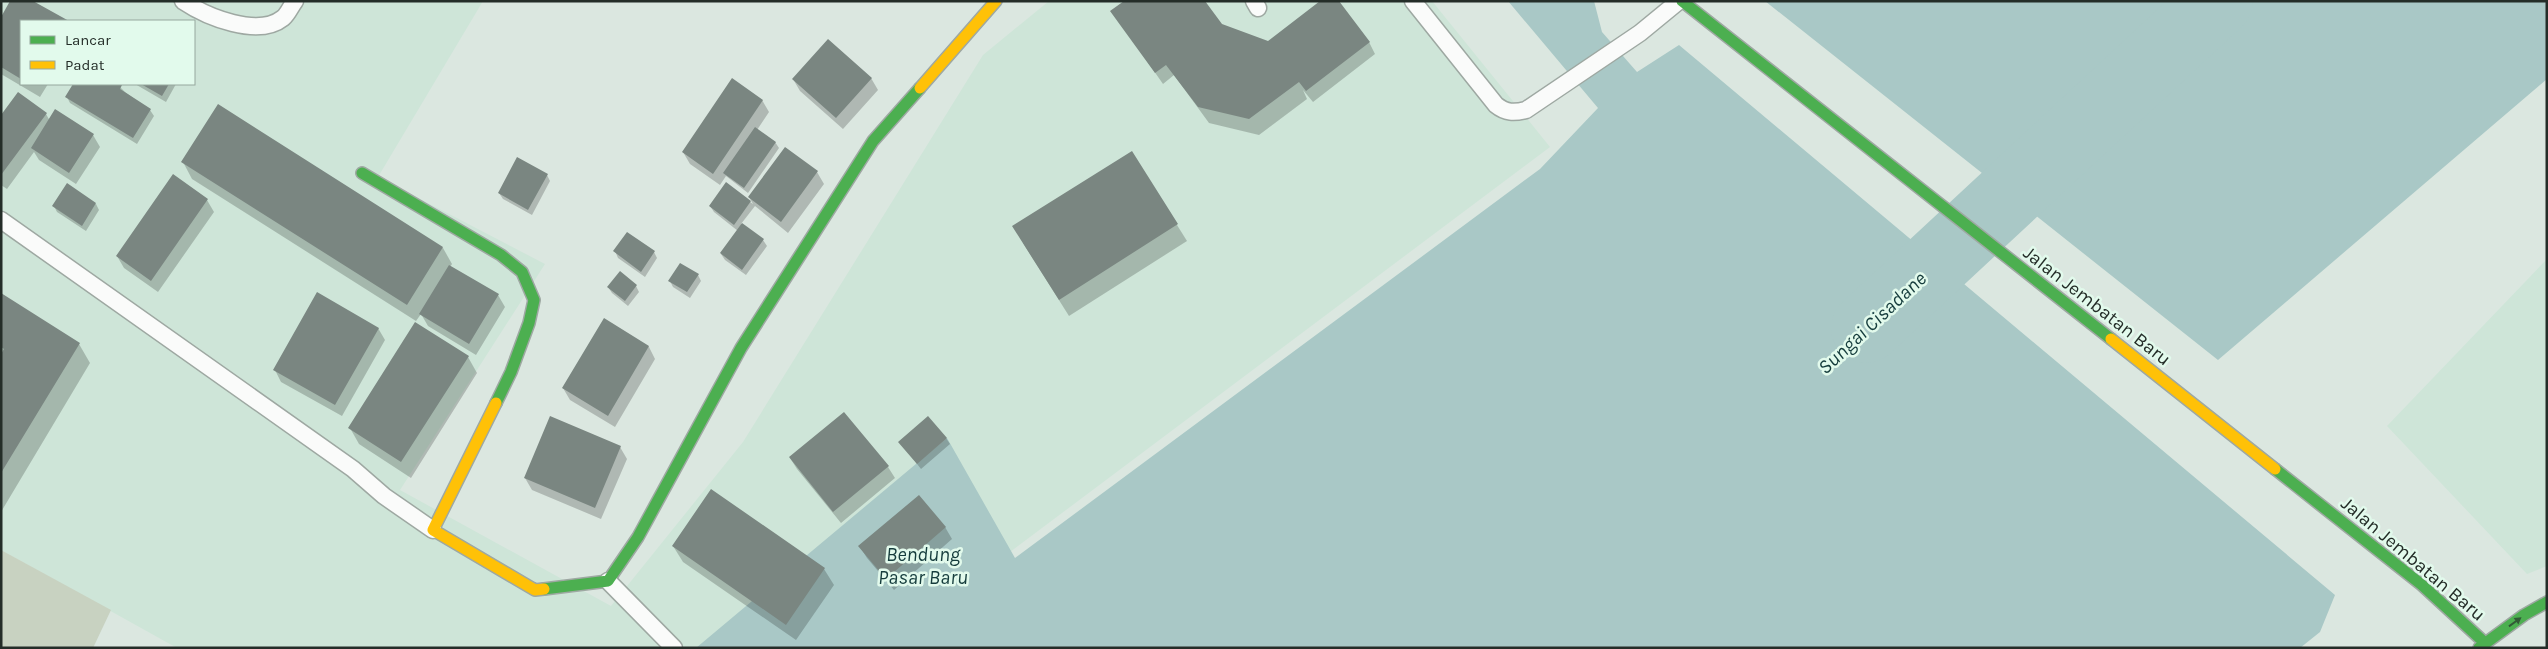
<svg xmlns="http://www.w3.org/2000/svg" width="2548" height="649" font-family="Karla,sans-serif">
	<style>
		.built { fill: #cee5d8; fill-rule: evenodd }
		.green { fill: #c8d2c1 }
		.water { fill: #a9c8c6 }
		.shadow { fill: #0003 }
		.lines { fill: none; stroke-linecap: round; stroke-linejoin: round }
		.river { stroke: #a9c8c6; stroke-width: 70 }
		.building { fill: #7a8681 }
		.lane-casing { stroke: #9ea8a2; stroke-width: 19 }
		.fast-casing { stroke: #9ea8a2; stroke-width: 14 }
		.slow-casing { stroke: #9ea8a2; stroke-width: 14 }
		.lane { stroke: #fafbfa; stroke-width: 16 }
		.fast { stroke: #4caf50; stroke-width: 11 }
		.slow { stroke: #ffc107; stroke-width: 11 }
		.oneway { fill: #325a36 }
		.labels { text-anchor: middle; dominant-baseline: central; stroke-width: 5; stroke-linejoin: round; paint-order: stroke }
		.street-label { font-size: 19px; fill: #242d28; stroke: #e2faec }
		.water-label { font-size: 20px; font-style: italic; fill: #153c3c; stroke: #e2faec }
	</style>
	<rect width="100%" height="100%" fill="#dbe7e0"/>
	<!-- built -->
	<path class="built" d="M1 1H483L378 177 545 264 400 490 611 606 743 442 983 55 1049 1H1432L1550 147 962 588 912 648H177L1 550ZM21 21H194V84H21Z
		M2547 259V566L2527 574 2387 426Z"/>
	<!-- green -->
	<path class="green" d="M1 550 111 610 93 648H1Z"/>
	<!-- water -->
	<path class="water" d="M1508 1H1594L1602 32 1637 72 1679 45 2335 595 2320 632 2300 648H696L947 438 1015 558 1540 169 1598 108Z
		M1765 1H2547V79L2218 360Z"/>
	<!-- shadow -->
	<path class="shadow" d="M31 1 66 21H21V84H48L40 97 1 74V19Z
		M1112 11 1221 25 1269 43 1369 42 1375 54 1313 102 1303 90 1307 99 1259 135 1209 123 1174 75 1163 84Z
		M871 78 878 90 843 129 800 91 793 79Z
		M75 84H117L125 92 150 110 154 116 137 144 70 103 67 97Z
		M135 84H176L166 102Z
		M762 100 769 112 757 130 775 142 779 148 748 193 726 176 720 185 690 164 683 152Z
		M46 114 50 121 93 135 100 147 76 184 39 160 34 152 7 189 1 185V117Z
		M786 148 817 172 824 184 788 233 755 206 741 224 763 240 767 246 746 275 725 260 721 254 738 231 714 212 710 206 726 184 753 204 749 197Z
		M1132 153 1187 241 1069 316 1023 243Z
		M183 162 443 248 452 264 450 267 498 295 505 307 476 355 428 326 421 314 416 321 192 179Z
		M547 175 550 181 532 215 503 199 499 193Z
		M207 200 214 212 158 292 124 268 117 256Z
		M96 204 99 210 86 231 57 212 54 206Z
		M615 251 654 252 657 258 645 277 618 258Z
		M698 275 701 281 690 298 673 287 670 281Z
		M636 286 639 292 628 306 612 293 608 287Z
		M1 294 79 344 90 363 1 512Z
		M604 320 649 347 655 359 615 427 570 400 563 388Z
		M378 328 385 340 342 416 281 382 275 370Z
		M468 357 477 373 411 478 359 444 350 428Z
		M946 438 950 444 921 469 900 442Z
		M620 447 627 459 601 519 532 490 525 478Z
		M790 458 888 467 895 478 841 523 797 469Z
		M945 527 952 539 894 590 867 558 860 547Z
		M673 546 824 569 834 585 796 640 683 562Z"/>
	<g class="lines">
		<!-- river -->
		<path class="river" d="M1866 328 2218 1"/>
	</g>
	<!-- building -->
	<path class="building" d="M10 1H33L69 21H21V79L1 67V17Z
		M1124 1H1205L1222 24 1268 41 1320 1H1339L1370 42 1306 91 1299 82 1249 119 1198 107 1166 65 1155 73 1110 11Z
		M828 39 872 78 836 118 792 79Z
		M732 78 763 100 713 174 682 152Z
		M73 84H119L122 85 120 89 151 109 133 138 65 97Z
		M141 84H169L162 96Z
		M18 92 47 113 1 175V115Z
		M218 104 443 247 407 305 181 162Z
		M55 109 94 134 69 173 31 148Z
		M755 127 776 142 744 188 723 173Z
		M785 147 818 171 781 222 748 197Z
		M1132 151 1178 224 1059 300 1012 226Z
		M517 157 548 174 528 210 498 193Z
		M173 174 208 199 151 281 116 256Z
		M726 182 751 201 734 225 709 206Z
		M67 183 96 203 82 226 52 206Z
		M742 223 764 239 742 270 720 253Z
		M627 232 655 251 641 272 613 251Z
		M680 263 699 274 687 292 668 281Z
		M449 265 499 294 469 344 419 314Z
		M620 271 637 285 625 301 607 287Z
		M317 292 379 328 335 405 273 370Z
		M1 293 80 343 1 473V354L4 349 1 347Z
		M604 318 649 346 608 416 562 388Z
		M415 322 469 356 401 462 348 428Z
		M844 412 889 466 833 512 789 457Z
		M550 416 621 446 595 508 524 478Z
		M928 416 947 438 917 464 898 442Z
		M711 489 825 568 786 625 672 546Z
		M919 495 946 527 886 579 858 546Z"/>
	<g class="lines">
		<!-- lane casing -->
		<g class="lane-casing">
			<path id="lane" d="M183 1C207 17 258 38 283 18 288 14 291 6 295 1
				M1254 1 1258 8
				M1413 1 1496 105C1506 113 1514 113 1526 110L1640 33 1679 1
				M1 220 353 469 384 496 433 530
				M608 581 674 648"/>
		</g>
		<!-- fast casing -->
		<g class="fast-casing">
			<path id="fast" d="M1682 1 2111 339
				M362 173 501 255 522 272 534 300 529 323 511 372 496 403
				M2275 469 2422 585 2485 643
				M544 589 608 581 638 537 741 348 873 141 920 88
				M2479 648 2524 615 2547 602"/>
		</g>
		<!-- slow casing -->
		<g class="slow-casing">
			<path id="slow" d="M920 88 996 1
				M2111 339 2275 469
				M496 403 433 530 535 590 544 589"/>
		</g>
		<!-- lane -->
		<use href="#lane" class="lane"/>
		<!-- fast -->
		<use href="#fast" class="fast"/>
		<!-- slow -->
		<use href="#slow" class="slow"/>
	</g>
	<!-- one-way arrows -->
	<defs><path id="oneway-solid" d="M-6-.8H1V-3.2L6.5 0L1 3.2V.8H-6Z" transform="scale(1.25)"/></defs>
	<use class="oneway" href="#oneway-solid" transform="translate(2515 622) rotate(-36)"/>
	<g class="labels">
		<!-- street labels -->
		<g class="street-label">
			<text transform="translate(2097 306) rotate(38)">Jalan Jembatan Baru</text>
			<text transform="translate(2413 559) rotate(40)">Jalan Jembatan Baru</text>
		</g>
		<!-- water labels -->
		<g class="water-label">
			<text transform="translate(1872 323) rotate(-43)">Sungai Cisadane</text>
			<text x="923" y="554">Bendung<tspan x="923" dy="23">Pasar Baru</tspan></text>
		</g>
	</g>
	<!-- border -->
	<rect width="2548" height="649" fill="none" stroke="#242d28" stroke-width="5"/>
	<!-- legend -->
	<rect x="20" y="20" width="175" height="65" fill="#e2faec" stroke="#96a89e"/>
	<rect x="30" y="36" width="25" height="8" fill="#4caf50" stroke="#96a89e"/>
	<text x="65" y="45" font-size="15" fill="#242d28">Lancar</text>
	<rect x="30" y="61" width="25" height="8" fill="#ffc107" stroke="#96a89e"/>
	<text x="65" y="70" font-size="15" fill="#242d28">Padat</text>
</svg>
